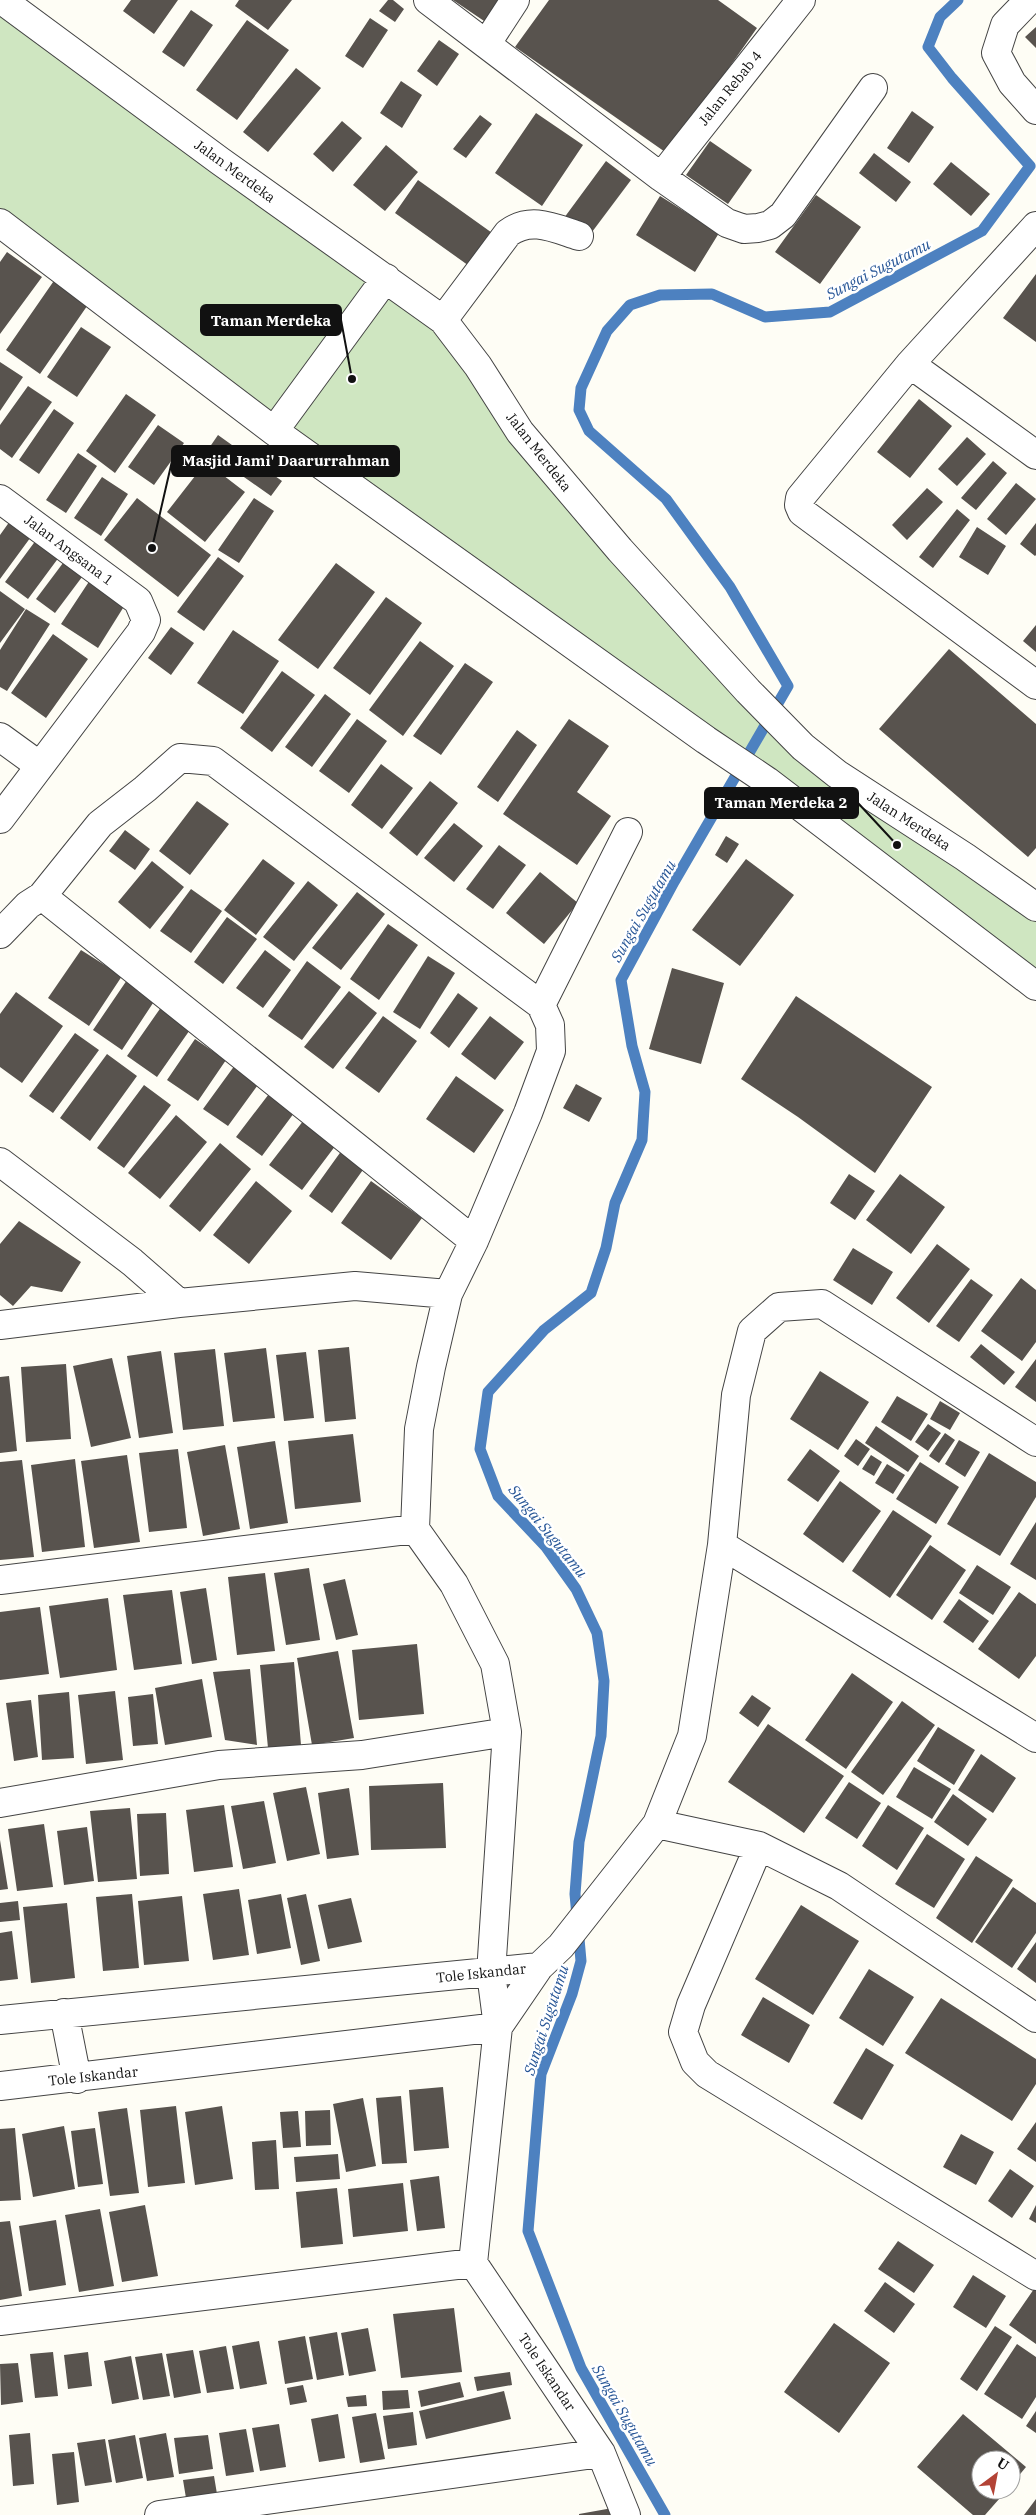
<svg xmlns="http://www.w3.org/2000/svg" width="1036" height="2515" font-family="'IBM Plex Serif',serif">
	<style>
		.green { fill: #cfe6c1 }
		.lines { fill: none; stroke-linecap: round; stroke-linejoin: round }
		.stream { stroke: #4d81c0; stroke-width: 11 }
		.building { fill: #58534e }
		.minor-casing { stroke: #444; stroke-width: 30 }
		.minor { stroke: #fff; stroke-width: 28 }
		.labels { text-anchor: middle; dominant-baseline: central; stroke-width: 5; stroke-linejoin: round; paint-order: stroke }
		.street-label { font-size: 14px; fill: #111; stroke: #fff }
		.water-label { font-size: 15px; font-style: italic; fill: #265596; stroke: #fff }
		.leader { fill: none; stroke: #111; stroke-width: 2 }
		.callout-dot { fill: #111; stroke: #fff; stroke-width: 2 }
		.callout { fill: #111; stroke: #111; stroke-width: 2 }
		.callout-label { font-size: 15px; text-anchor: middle; font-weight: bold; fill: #fff }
	</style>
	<rect width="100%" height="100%" fill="#fefdf5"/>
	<!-- green -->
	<path class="green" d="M0 5 441 323 745 694 1036 908V986L0 211Z"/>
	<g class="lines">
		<!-- stream -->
		<path class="stream" d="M665 2515 581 2368 528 2231 541 2074 572 1994 581 1961 575 1894 579 1842 601 1736 604 1681 597 1633 576 1589 546 1547 498 1496 480 1449 488 1392 544 1330 591 1293 606 1248 615 1203 642 1140 645 1092 632 1046 621 980 674 882 788 686 730 587 666 499 589 431 579 410 581 388 607 331 630 305 660 295 712 294 765 317 830 312 982 231 1030 166 952 78 928 47 940 17 958 0"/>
	</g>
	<!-- building -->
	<path class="building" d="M131 0H178L154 34 123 11Z
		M239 0H292L268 30 235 6Z
		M388 0H393L404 9 395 22 379 11Z
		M453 0H503L487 23Z
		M549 0H718L757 28 668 154 515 47Z
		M191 10 213 25 184 67 162 52Z
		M370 18 388 30 363 68 345 56Z
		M247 20 289 50 237 120 196 90Z
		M1036 27V48L1025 37Z
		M439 40 459 54 437 86 417 71Z
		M296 68 321 88 268 152 243 132Z
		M401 81 422 95 402 128 380 113Z
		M912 111 934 127 909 163 887 148Z
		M536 113 583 145 542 206 495 173Z
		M480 115 492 124 466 158 453 149Z
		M342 121 362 138 333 172 313 154Z
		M710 141 752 170 728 204 686 175Z
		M386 145 418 172 385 211 353 185Z
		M874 153 911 182 896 202 859 173Z
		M606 161 631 180 589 236 564 218Z
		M951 162 990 194 971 216 933 184Z
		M418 180 495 235 472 268 395 213Z
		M816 195 861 227 820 284 775 252Z
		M660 196 719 233 695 272 636 235Z
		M7 252 42 277 0 334V262Z
		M60 272 94 296 40 374 6 350Z
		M1036 274V342L1003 318Z
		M81 327 111 347 77 397 47 377Z
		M0 362 23 377 0 411Z
		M28 386 52 402 12 458 0 449V425Z
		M126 394 156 415 115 473 86 451Z
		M919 399 952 426 910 478 877 452Z
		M54 409 74 423 39 474 19 460Z
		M158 425 184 443 154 485 128 467Z
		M218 435 282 481 271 496 207 451Z
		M967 437 986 454 957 486 938 469Z
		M78 453 97 466 66 513 46 500Z
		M993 461 1007 473 976 510 961 498Z
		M206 462 245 492 205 542 167 512Z
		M102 477 128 494 101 536 74 518Z
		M1016 483 1036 499 1006 535 987 519Z
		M927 488 943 502 907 540 892 525Z
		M137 498 211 555 178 597 104 540Z
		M254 498 274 511 239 563 218 550Z
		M957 509 970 520 933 568 919 557Z
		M15 514 36 530 0 579V535Z
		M1036 523V555L1035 556 1020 544Z
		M977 527 1006 546 988 575 959 557Z
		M42 532 65 549 28 599 5 582Z
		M218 557 244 576 204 631 177 612Z
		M66 559 85 573 55 613 36 599Z
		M336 563 375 592 318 669 278 640Z
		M92 577 128 600 98 648 61 624Z
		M0 591 25 609 0 643Z
		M386 597 422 623 370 695 333 668Z
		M26 609 50 624 7 691 0 687V650Z
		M1036 625V652L1023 641Z
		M171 627 194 643 171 675 148 658Z
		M233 630 279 661 243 714 197 683Z
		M53 634 88 659 46 718 11 693Z
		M420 641 454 666 403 736 369 710Z
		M949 649 1036 724V848L1028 857 879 729Z
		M465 663 493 682 441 755 413 736Z
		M282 671 315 695 272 752 240 728Z
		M325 694 351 714 312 767 285 747Z
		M357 719 387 741 349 793 319 771Z
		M569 719 609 746 577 792 611 816 577 865 503 814Z
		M517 730 537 745 498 802 477 787Z
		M381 764 413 788 382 829 351 805Z
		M430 781 458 803 417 856 389 833Z
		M197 801 229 824 190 875 159 851Z
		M454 823 483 846 454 882 424 858Z
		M125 830 150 849 135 870 109 851Z
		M726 836 739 844 727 863 715 855Z
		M499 845 526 865 493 909 466 889Z
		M263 859 295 883 256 935 224 910Z
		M746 859 794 895 740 966 692 930Z
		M152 861 184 887 150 929 118 902Z
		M540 872 578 903 544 944 506 913Z
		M308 881 338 905 294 961 263 937Z
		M191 889 222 911 191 953 160 931Z
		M357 892 385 914 341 970 312 948Z
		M227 917 257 939 223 984 194 962Z
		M388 924 418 945 379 1000 350 979Z
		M81 950 122 976 89 1026 48 998Z
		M265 950 291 970 263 1008 236 988Z
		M428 956 455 973 420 1029 393 1012Z
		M307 961 341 987 302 1040 268 1016Z
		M672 968 724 983 701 1064 649 1049Z
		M127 980 155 1000 122 1050 93 1030Z
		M349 991 377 1013 333 1069 304 1047Z
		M16 992 63 1026 22 1083 0 1067V1014Z
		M458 993 478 1008 449 1048 430 1033Z
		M796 996 932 1087 875 1173 798 1117 741 1079Z
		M164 1003 194 1024 157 1077 127 1056Z
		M383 1016 417 1041 379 1093 345 1068Z
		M490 1016 524 1042 495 1080 461 1054Z
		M75 1033 99 1050 53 1113 29 1096Z
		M195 1039 226 1060 198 1101 167 1080Z
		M107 1054 137 1076 90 1141 60 1118Z
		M235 1065 260 1082 228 1126 203 1109Z
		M456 1076 504 1110 474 1153 426 1119Z
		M576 1084 602 1098 589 1122 563 1108Z
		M144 1085 171 1105 124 1168 97 1148Z
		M275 1086 300 1105 262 1156 236 1137Z
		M176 1115 207 1142 160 1199 128 1173Z
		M307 1116 339 1141 302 1190 269 1165Z
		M220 1143 251 1169 200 1232 169 1206Z
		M342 1150 365 1167 332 1213 309 1196Z
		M849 1174 875 1191 855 1220 830 1203Z
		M900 1174 945 1207 911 1254 866 1220Z
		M256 1181 292 1211 249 1264 213 1235Z
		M371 1181 422 1218 391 1260 341 1223Z
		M19 1221 81 1262 62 1292 31 1286 13 1306 0 1295V1244Z
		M937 1244 970 1269 929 1323 896 1298Z
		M853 1248 893 1272 872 1305 833 1280Z
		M1021 1278 1036 1290V1342L1022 1361 981 1331Z
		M971 1279 993 1295 959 1342 936 1326Z
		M981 1344 1015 1372 1004 1385 970 1357Z
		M349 1347 356 1419 325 1422 318 1350Z
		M266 1348 275 1418 233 1422 224 1353Z
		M215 1349 224 1426 183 1430 174 1353Z
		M161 1351 173 1433 139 1438 127 1356Z
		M306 1352 314 1418 284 1421 276 1355Z
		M112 1358 131 1438 91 1447 73 1366Z
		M1036 1359V1402L1015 1387Z
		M66 1364 71 1439 26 1442 21 1367Z
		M820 1371 869 1402 838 1450 790 1419Z
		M9 1376 17 1451 0 1453V1377Z
		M897 1396 928 1414 911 1441 881 1422Z
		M940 1401 960 1413 950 1430 930 1419Z
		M928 1424 941 1433 928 1451 915 1442Z
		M876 1426 919 1456 908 1472 865 1443Z
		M945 1433 955 1440 939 1463 929 1456Z
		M353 1434 361 1502 295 1509 288 1441Z
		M856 1439 870 1449 858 1466 844 1456Z
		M959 1440 980 1452 965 1477 945 1464Z
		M275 1441 288 1523 250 1529 237 1447Z
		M225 1445 240 1529 203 1536 187 1452Z
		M178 1449 187 1528 149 1532 139 1453Z
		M810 1449 840 1471 818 1502 787 1480Z
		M989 1453 1036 1482V1497L1000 1556 947 1524Z
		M127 1455 140 1542 94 1548 81 1461Z
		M871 1455 882 1462 874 1476 862 1469Z
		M75 1459 85 1547 42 1552 31 1465Z
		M22 1460 34 1557 0 1560V1462Z
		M920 1462 959 1487 936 1524 896 1499Z
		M887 1464 905 1475 893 1494 875 1483Z
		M840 1481 881 1511 843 1563 803 1534Z
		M893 1510 932 1536 890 1598 852 1571Z
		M1036 1522V1580L1010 1564Z
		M930 1545 966 1570 932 1620 896 1595Z
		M977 1565 1011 1587 993 1615 959 1593Z
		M309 1568 320 1640 286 1645 274 1573Z
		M265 1573 275 1651 237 1655 228 1577Z
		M345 1579 358 1635 336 1640 323 1584Z
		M206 1588 217 1660 192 1664 180 1592Z
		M172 1590 182 1664 134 1670 123 1595Z
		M1019 1592 1036 1604V1656L1019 1679 978 1649Z
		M108 1598 117 1670 60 1678 49 1606Z
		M959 1599 989 1621 973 1643 943 1622Z
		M40 1607 49 1674 0 1680V1612Z
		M417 1644 424 1714 359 1720 352 1650Z
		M338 1651 354 1738 312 1745 297 1658Z
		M294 1662 301 1745 268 1748 260 1665Z
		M250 1669 257 1745 225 1740 213 1672Z
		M852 1673 893 1702 846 1769 805 1740Z
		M202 1679 212 1737 165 1745 155 1688Z
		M115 1691 123 1760 86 1764 78 1695Z
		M69 1692 74 1758 42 1760 38 1695Z
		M153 1694 158 1744 133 1746 128 1697Z
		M752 1695 771 1708 758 1727 739 1713Z
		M31 1700 38 1757 14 1761 6 1703Z
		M902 1701 935 1725 883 1795 851 1772Z
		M768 1724 844 1776 804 1833 728 1782Z
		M938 1727 975 1750 954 1785 917 1761Z
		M981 1754 1016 1778 993 1813 958 1790Z
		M914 1767 951 1789 932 1819 896 1797Z
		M849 1782 881 1803 857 1839 825 1818Z
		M443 1783 446 1848 371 1850 369 1786Z
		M306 1787 320 1854 287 1861 273 1793Z
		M349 1788 359 1855 327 1859 318 1793Z
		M953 1794 987 1819 968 1846 934 1822Z
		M264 1801 276 1863 243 1869 231 1806Z
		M224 1805 233 1867 194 1872 186 1810Z
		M888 1805 924 1828 897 1870 862 1846Z
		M130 1808 137 1879 98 1882 90 1811Z
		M166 1813 169 1874 140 1876 137 1814Z
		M44 1824 53 1887 17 1891 8 1829Z
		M87 1827 94 1881 64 1885 57 1831Z
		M927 1834 965 1859 934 1908 895 1884Z
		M0 1840 8 1889 0 1890Z
		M976 1856 1013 1880 972 1943 936 1918Z
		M1013 1887 1036 1903V1933L1012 1968 975 1942Z
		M239 1889 249 1955 213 1960 203 1894Z
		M132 1894 139 1968 103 1971 96 1897Z
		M281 1894 291 1948 257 1954 248 1900Z
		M306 1894 320 1961 301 1965 287 1898Z
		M182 1896 189 1961 144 1965 138 1901Z
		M351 1898 362 1942 328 1949 318 1905Z
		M18 1901 20 1920 0 1922V1903Z
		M67 1903 75 1978 31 1983 23 1907Z
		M801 1905 859 1941 813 2015 755 1979Z
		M12 1931 18 1979 0 1981V1933Z
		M1036 1942V1983L1017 1969Z
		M869 1969 914 1997 883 2046 839 2018Z
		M763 1997 810 2025 789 2063 741 2035Z
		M941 1998 1036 2059V2084L1012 2121 905 2053Z
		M866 2048 894 2065 862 2120 833 2103Z
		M443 2087 449 2148 414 2151 409 2090Z
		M401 2096 407 2163 382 2164 376 2098Z
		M363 2098 376 2166 346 2172 333 2104Z
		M176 2106 185 2183 148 2187 140 2110Z
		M222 2106 233 2179 195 2185 185 2112Z
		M127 2108 139 2193 110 2196 98 2112Z
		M330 2110 331 2145 306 2146 305 2111Z
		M298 2111 301 2147 283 2148 280 2112Z
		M1036 2122V2162L1017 2149Z
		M64 2126 75 2189 33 2197 22 2134Z
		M15 2128 21 2200 0 2201V2129Z
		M95 2128 103 2184 78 2187 71 2131Z
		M961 2134 994 2152 976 2185 943 2167Z
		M276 2140 279 2189 255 2190 252 2142Z
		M338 2154 340 2179 296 2182 294 2157Z
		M1010 2169 1034 2186 1012 2218 988 2201Z
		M439 2176 445 2228 417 2231 410 2180Z
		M403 2183 408 2231 353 2237 348 2189Z
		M337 2188 343 2244 301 2248 296 2192Z
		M145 2205 158 2276 122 2282 109 2212Z
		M1036 2205V2223L1029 2219Z
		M100 2209 114 2286 79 2292 65 2215Z
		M56 2220 66 2285 29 2291 19 2226Z
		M10 2221 22 2296 0 2300V2222Z
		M898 2241 934 2265 914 2293 878 2269Z
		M973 2275 1006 2296 986 2328 953 2307Z
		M885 2282 915 2304 894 2333 864 2311Z
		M1036 2286V2344L1009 2325Z
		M454 2308 462 2372 401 2378 393 2314Z
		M834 2323 890 2363 839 2433 784 2392Z
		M995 2326 1012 2337 977 2391 960 2379Z
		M368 2328 376 2371 349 2376 341 2333Z
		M337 2332 344 2375 317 2380 309 2337Z
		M305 2336 313 2379 285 2384 278 2341Z
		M259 2341 267 2384 240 2389 232 2346Z
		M1017 2344 1036 2357V2397L1022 2419 984 2394Z
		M226 2346 234 2389 207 2393 199 2351Z
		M193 2350 201 2393 174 2398 166 2354Z
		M53 2352 58 2396 35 2398 30 2354Z
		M88 2352 92 2386 68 2389 64 2355Z
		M162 2353 170 2396 143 2400 135 2357Z
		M131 2356 139 2399 112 2404 104 2361Z
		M18 2363 23 2402 1 2405 0 2364Z
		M510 2372 512 2385 477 2391 474 2377Z
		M460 2382 464 2397 421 2407 418 2391Z
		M303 2385 307 2402 290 2405 287 2388Z
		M408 2390 410 2408 383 2410 382 2391Z
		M504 2391 511 2419 426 2439 419 2411Z
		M366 2395 367 2406 348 2407 346 2397Z
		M1036 2411V2433L1026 2426Z
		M413 2412 417 2445 388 2449 383 2416Z
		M376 2413 385 2459 360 2463 352 2417Z
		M338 2414 345 2458 319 2462 311 2419Z
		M963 2414 1026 2467 1011 2485V2460H981V2490H1007L985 2515H973L917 2467Z
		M279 2424 286 2467 260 2471 252 2428Z
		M246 2429 254 2472 226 2476 219 2433Z
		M30 2433 34 2484 13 2486 9 2435Z
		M166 2433 174 2477 147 2481 139 2438Z
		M135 2435 143 2478 116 2483 108 2440Z
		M208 2435 213 2469 179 2474 174 2438Z
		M105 2439 112 2482 85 2486 77 2443Z
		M74 2452 79 2502 57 2505 52 2454Z
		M214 2476 217 2494 186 2498 183 2480Z
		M1036 2499V2515H1024Z
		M618 2507 619 2515H579V2514Z"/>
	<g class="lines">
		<!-- minor casing -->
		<g class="minor-casing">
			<path id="minor" d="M2 0 220 161 443 320 478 366 520 432 620 550 748 691 803 747 837 774 965 857 1036 907
				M428 0 661 177 727 223 744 229 758 228 770 225 783 215 873 88
				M1029 0 1005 25 996 53 1012 83 1036 110
				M487 43 515 0
				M661 177 801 0
				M0 223 274 431 706 740 767 781 1036 986
				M1036 226 910 364 800 498 799 505 802 512 1036 685
				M443 320 508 233C531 216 554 228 579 236
				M910 364 1036 455
				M274 431 386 278
				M0 499 138 601 146 620 141 632 0 819
				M0 737 40 766
				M42 896 100 824 145 789 180 758 213 761 541 1005
				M0 934 28 905 42 896 474 1241
				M0 1162 132 1262 179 1303
				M0 1325 179 1303 355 1286 448 1294
				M722 1545 1036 1738
				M0 1580 415 1529
				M0 1803 219 1765 362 1755 507 1732
				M657 1824 759 1846 839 1886 1036 2018
				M759 1846 691 2005 683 2032 695 2062 707 2074 1036 2276
				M64 2013 77 2079
				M0 2020 539 1967
				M0 2086 498 2027 539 1967 561 1946 657 1824 692 1736 722 1545 736 1395 752 1331 779 1307 822 1304 1036 1442
				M473 2263 498 2027 491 1973 507 1732 495 1664 454 1584 415 1529 419 1429 431 1367 448 1294 474 1241 528 1113 551 1051 550 1025 541 1005 628 832
				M473 2263 601 2453 626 2515
				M0 2321 473 2263
				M159 2515 601 2453"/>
		</g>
		<!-- minor -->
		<use href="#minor" class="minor"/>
	</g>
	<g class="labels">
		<!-- street labels -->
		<g class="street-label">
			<text transform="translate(730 88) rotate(-51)">Jalan Rebab 4</text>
			<text transform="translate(235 171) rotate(36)">Jalan Merdeka</text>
			<text transform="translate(539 452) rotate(52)">Jalan Merdeka</text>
			<text transform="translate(69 550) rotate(37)">Jalan Angsana 1</text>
			<text transform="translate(909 821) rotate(33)">Jalan Merdeka</text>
			<text transform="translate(481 1973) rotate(-6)">Tole Iskandar</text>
			<text transform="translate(93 2076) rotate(-6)">Tole Iskandar</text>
			<text transform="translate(547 2372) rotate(56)">Tole Iskandar</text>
		</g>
		<!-- water labels -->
		<g class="water-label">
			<text transform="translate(878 269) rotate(-27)">Sungai Sugutamu</text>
			<text transform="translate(643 911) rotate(-60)">Sungai Sugutamu</text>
			<text transform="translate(548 1531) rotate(51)">Sungai Sugutamu</text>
			<text transform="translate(546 2020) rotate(-72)">Sungai Sugutamu</text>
			<text transform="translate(625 2415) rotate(60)">Sungai Sugutamu</text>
		</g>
	</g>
	<!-- callouts -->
	<path class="leader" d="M352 379L341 320M152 548L172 461M897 845L858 803"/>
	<g class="callout-dot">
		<circle cx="352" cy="379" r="5"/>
		<circle cx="152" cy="548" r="5"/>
		<circle cx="897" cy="845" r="5"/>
	</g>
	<g class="callout">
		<rect x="201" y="305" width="140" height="30" rx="5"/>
		<rect x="172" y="446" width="227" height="30" rx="5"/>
		<rect x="705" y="788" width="153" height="30" rx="5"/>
	</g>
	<g class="callout-label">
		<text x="271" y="326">Taman Merdeka</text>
		<text x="286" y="466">Masjid Jami' Daarurrahman</text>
		<text x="781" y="808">Taman Merdeka 2</text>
	</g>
	<!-- north arrow -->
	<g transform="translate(996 2475) rotate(32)"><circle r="24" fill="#ffffff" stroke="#a0a0a0"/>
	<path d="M0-4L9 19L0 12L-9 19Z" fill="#b34336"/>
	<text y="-8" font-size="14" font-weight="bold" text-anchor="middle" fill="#111111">U</text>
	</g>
</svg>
